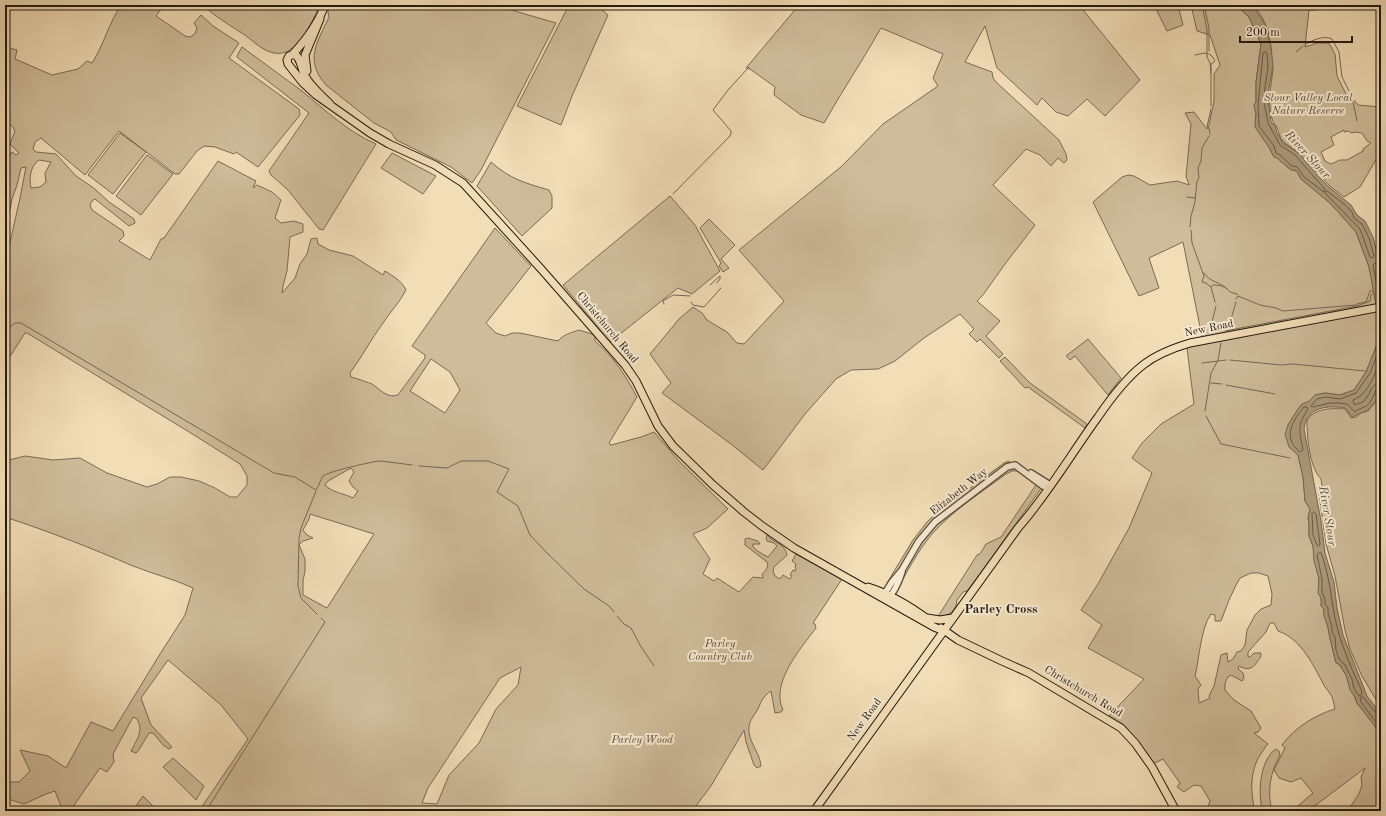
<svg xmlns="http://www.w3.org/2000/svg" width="1386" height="816" font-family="'Old Standard TT',serif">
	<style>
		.green { fill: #cebc9a; stroke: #796b54; fill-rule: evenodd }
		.water { fill: #ab9b7d; stroke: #756751 }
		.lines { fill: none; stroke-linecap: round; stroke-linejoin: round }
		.shore { stroke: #685a46; stroke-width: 1 }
		.stream { stroke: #756751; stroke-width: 1 }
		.minor-casing { stroke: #574b39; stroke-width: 8 }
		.major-casing { stroke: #241a0f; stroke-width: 9 }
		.minor { stroke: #f6e9d0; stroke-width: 5.5 }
		.major { stroke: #f1ddb6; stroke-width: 7 }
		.labels { text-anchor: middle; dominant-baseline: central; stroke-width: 4; stroke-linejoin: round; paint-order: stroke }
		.park-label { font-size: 11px; font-style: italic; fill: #574b39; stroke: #f6e9d0 }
		.street-label { font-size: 11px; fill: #241a0f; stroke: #f6e9d0 }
		.water-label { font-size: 12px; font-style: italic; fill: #5a4e3b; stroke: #f6e9d0 }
		.quarter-label { font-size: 13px; font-weight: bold; fill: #241a0f; stroke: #f6e9d0 }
	</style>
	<rect width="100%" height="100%" fill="#f1ddb6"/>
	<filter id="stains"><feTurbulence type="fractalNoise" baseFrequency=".005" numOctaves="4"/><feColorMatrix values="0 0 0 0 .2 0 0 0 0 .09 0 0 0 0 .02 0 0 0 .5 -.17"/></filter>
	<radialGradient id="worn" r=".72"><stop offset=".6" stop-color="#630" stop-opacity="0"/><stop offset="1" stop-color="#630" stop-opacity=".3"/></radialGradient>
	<!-- green -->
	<path class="green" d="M121 5H164L156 16 185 36 190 37 195 34 197 28 194 23 201 15 213 26 239 43 229 58 299 109 300 115 258 167 236 152 234 154 215 147 204 146 197 151 179 174H175L119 131 85 175 41 138 35 142 33 149 36 152 56 154 76 176 95 189 109 202 134 219 135 223 129 226 95 199 92 201 90 205 92 210 123 231 124 236 119 241 150 260 161 239 164 238 218 161 256 181 253 188 257 185 272 192 281 200 275 218 281 223 294 221 303 224V232L290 237 287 271 283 286 282 293 295 278 300 264 307 254 311 239 317 238 318 244 329 250 353 256 383 275 385 271C394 277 401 280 406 290 400 302 390 312 383 323 371 339 362 357 350 373L351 377C355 378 370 383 372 384 380 389 387 399 398 395L425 358V355L412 346 495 228 531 266 486 323 496 333 505 336 512 333H520L558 341C562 335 573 332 579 330L592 334 595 336V341C613 356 626 376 637 397L609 443 611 445 641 437 654 432 678 460 728 509 707 528 693 534 710 559 703 574 714 581 717 578 739 592 753 577 763 578 762 574C766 570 769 567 767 562L745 545V539L748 538 758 541 760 544H753V547L759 552 768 557 777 546 774 543 767 541 766 538 767 535C773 543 786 544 787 555L774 567 773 571 775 576 780 579 783 575 790 579 792 576 790 575 793 570 795 571 796 568 795 567 796 564 792 561 796 554 842 579 813 623 815 624 816 628C801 648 770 683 783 710L781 712 775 713 771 691C763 696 761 702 758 709 755 714 750 720 749 726 747 741 760 752 761 766L757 768 754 765 746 742 744 730 711 786 692 811H199L248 739 221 705 168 660 141 698 151 725 172 747 169 749 163 745 153 733H149L138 751 136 753 131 751C137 739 144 731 137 719L133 717 113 754 114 762 107 772 100 768 72 808 75 811H58L61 806 55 791 46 794 24 804 5 798 6 782H19L30 771 20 750 48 756 66 768 91 722 113 731 160 654 185 615 193 588C174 579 153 574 133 566 91 548 48 531 5 517V461L25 456 53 460 80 458 107 473 147 487 157 484 170 477H181L199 481 215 488 230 497H237L247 485V476L240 464 194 435 27 333H25L11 355 5 359V265L20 198 26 167 21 168 17 185 12 199 5 238V210L7 194 5 191V163L12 152 16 155 19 153 10 144 15 131 13 127 5 121V58L9 48 17 50 15 59 52 75 78 69 87 61 92 63C104 44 109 23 121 5ZM39 160 51 162 45 173 46 182 40 187 31 188C29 179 30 166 39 160ZM431 359 450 372 460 390 445 413 410 391ZM351 468 354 472 349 481 353 487 358 491 353 498C343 493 333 493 325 485L328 481ZM310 514 374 534 327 608 303 595V581L305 571V559L299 545 303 541 313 538 307 535 303 530 309 519ZM521 667 518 685 496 709 479 743 449 775 437 804 422 803 428 788 500 678Z
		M203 5H320C312 21 297 58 274 53 263 51 253 41 245 35 231 26 214 16 203 5Z
		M330 5H494L556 23 481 170 472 183 451 167 396 140 391 132 374 123 326 85C304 60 317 43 329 17L328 12Z
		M569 5H596L608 15 572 96 561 125 517 106Z
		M799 5H1079L1140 80 1105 116 1087 99 1068 116 1056 112 1042 98 1037 105 997 68 985 26 965 62 992 72 993 78 996 82 1059 140 1066 154 1067 160 1064 163 1058 158 1051 166 1040 155 1026 149 993 185 1035 225 1005 264 983 295 977 301 1000 321 986 336 1003 354 999 358 980 339 977 342 969 334 974 329 960 314 924 338 895 361 878 369 851 370 836 379 805 414 763 470 731 444 662 393 671 383 650 354 679 319 693 307 702 313 707 320 727 332 737 343 744 344 784 301 739 250 842 166 883 124 938 86 933 78 943 54 881 28C863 60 842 91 824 123L801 115 774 95 775 87 750 69 746 68Z
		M1154 5H1178L1183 25 1167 31Z
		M1191 5H1236L1249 17 1261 44 1256 82V102L1254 105 1256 114 1255 121 1274 157 1277 158 1291 170H1294L1298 173 1301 179 1330 203 1356 232 1369 267 1377 304 1202 337 1183 242 1149 258 1159 288 1139 296 1093 202 1122 177 1128 175 1134 176 1150 185 1177 181 1189 185 1186 176 1191 124 1185 113 1194 112 1207 129 1209 125 1214 101V74L1220 65 1210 35 1197 31Z
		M1253 5H1319L1317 10H1309L1305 47 1317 43H1329L1335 54 1337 76 1349 100 1351 98 1353 99 1358 105 1381 107V151L1360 187 1344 197 1330 186 1298 152 1286 144 1281 139 1276 125 1274 124C1266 106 1271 87 1273 69 1273 67 1272 65 1272 63 1271 40 1269 23 1253 5ZM1344 130V132L1348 131 1352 133 1355 132 1362 133 1367 141 1371 143 1363 149V151L1347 160H1340L1331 164 1325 161 1321 152 1334 145 1331 137Z
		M242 47C262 62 282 76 302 91 325 110 348 132 376 144L323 230 319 229 288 190 271 175 269 171 309 113 237 57 238 54Z
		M120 133 146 152 113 194 88 175Z
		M392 153 436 176 423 194 381 168Z
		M147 155 173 174 141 215 116 196Z
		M491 162C510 179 525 183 549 190L552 196V208L522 236 477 186Z
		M670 196 695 225 720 271 692 294 678 288 610 342 563 285Z
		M709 219 735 245 721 259 729 268 723 272 719 266 721 263 700 228Z
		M1377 310 1378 342 1366 372 1354 390 1340 395 1325 393 1315 395 1308 402 1302 404 1298 409 1288 425 1293 450 1298 455 1299 459 1303 477 1305 501 1310 509 1308 518 1309 523V536L1313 546 1319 579C1317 588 1322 596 1321 606L1324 609C1323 616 1327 621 1328 628 1330 639 1333 651 1336 663L1339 664 1346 675 1357 703 1375 726 1381 737V811L1348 810 1359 794 1362 785 1361 777 1365 768 1308 811H1292L1313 793 1301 778 1291 782 1279 778 1274 770 1285 748 1282 745C1294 728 1315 715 1335 709 1334 706 1334 703 1333 700 1332 695 1328 691 1325 687 1314 667 1302 639 1278 631L1274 623H1270L1266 632 1248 652V657H1250L1254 653H1261C1261 658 1260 658 1257 662 1252 670 1247 670 1239 666L1238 669 1243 673 1244 678 1242 681 1231 675 1227 678 1225 684V690L1234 700 1251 711 1261 728 1258 732 1254 733 1268 744 1266 746C1263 751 1258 757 1256 763 1250 778 1251 795 1255 811H1203L1207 809 1210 801 1201 786 1194 785 1184 792 1177 787 1180 783 1163 759 1153 764 1136 739 1123 724 1109 716 1144 679 1088 648 1102 625 1081 610 1098 584 1129 528 1152 473 1132 458 1142 443 1161 424 1194 404 1187 348 1198 344ZM1251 573H1259L1268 576 1272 594 1271 605 1261 609 1255 615 1247 630 1245 645 1241 651 1237 652 1233 659 1228 662 1227 653 1221 655 1214 686 1209 696 1210 698 1199 703 1198 689 1201 685 1195 676C1199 660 1201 627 1211 614L1215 615V621H1221L1229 600 1236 585 1240 578Z
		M1088 339 1121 378 1108 395 1075 356 1070 360 1066 356Z
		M1005 357 1030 383 1087 424 1085 428 1028 387 1025 388 1000 361Z
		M1381 391V708L1362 676 1350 649 1345 630 1335 576 1326 544 1318 487 1322 486 1321 479C1309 467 1307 436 1307 420 1316 408 1331 408 1345 409L1351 418 1356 417 1361 413 1368 411 1377 401Z
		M1009 461 1010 466 1013 465 1043 486 977 578 967 591 963 592 957 600 956 606 952 612 945 616 937 618 977 555 980 554 986 544 1001 537 1036 485 1017 471H1012L1006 474C982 492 952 511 932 534 917 552 907 572 896 592L900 579 890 584 887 583 913 540 927 522 934 515 1004 463Z
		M1276 749 1279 751 1280 755C1270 773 1267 791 1272 811H1263C1257 795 1260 759 1276 749Z
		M173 758 204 786 196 800 163 767Z
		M143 796 158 811H141L136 806Z"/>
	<!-- water -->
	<path class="water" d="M1236 5H1252L1262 19 1266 27 1271 47 1273 66 1269 87 1268 101 1271 122 1275 126 1277 133 1283 143 1297 152 1315 172H1317V175L1329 187 1351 205 1357 215 1365 221 1373 237 1381 269V384L1377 399 1368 410 1352 417 1345 408C1327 405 1307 407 1304 429L1321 521 1325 553 1334 582 1337 608 1343 635 1367 696 1381 714V737L1375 726 1357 703 1355 697 1350 690 1346 675 1339 664 1336 663C1333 651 1330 639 1328 628 1327 621 1322 616 1324 609L1321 606 1322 600 1318 593 1319 579 1314 561 1313 546 1309 536V523L1308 518 1310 509 1305 501 1303 477 1298 455 1289 447 1285 434 1288 425 1298 409 1302 404 1308 402 1315 395 1325 393 1340 395 1354 390 1366 372 1378 342V316L1369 267 1356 232 1330 203 1301 179 1298 173 1295 170H1291L1277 158 1274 157 1270 149 1255 127 1256 114 1254 105 1256 102V82L1261 44 1249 17Z"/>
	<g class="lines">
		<!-- shore -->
		<path class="shore" d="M1265 52 1267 53 1268 67 1265 87 1264 102 1268 123 1280 145 1295 155 1323 187 1325 189 1324 192 1304 177 1297 167 1292 166 1280 155 1276 153 1274 146 1259 126 1258 105 1263 53Z
			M1327 191 1345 205 1352 212 1354 218 1362 224 1369 238 1374 256 1373 258 1370 257 1360 229 1326 194 1325 192Z
			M1380 303 1373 265 1375 263 1381 266
			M1381 345 1370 373 1356 393 1340 399 1325 397 1317 399 1311 406 1313 407 1330 403H1340L1347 404 1355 412C1358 409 1360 409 1364 407 1371 405 1373 396 1376 390L1381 388
			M1381 357C1375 373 1369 394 1353 400L1354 404 1355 405C1359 403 1362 403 1364 401 1371 394 1370 384 1381 383
			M1304 407H1307L1308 409C1297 426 1299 430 1303 450L1300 452C1282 438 1292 421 1304 407Z
			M1314 512 1316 514 1320 544 1319 546 1317 545 1313 535 1312 514Z
			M1319 553H1321C1328 572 1330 588 1333 607 1337 635 1349 664 1361 689L1362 694 1361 695H1358L1354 688 1352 679 1345 665 1339 659 1336 650 1335 637 1332 632V627L1328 613V608L1325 604V599L1322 592V579L1317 555Z
			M1381 716 1377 714 1363 697H1360L1361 702 1381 729"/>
		<!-- stream -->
		<path class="stream" d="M1202 5 1207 30V57L1210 63 1211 74V106
			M1204 5 1209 28V51
			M1305 45C1312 40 1324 35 1332 39L1339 52 1342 77 1351 95
			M1296 52 1303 46
			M1209 54 1212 56 1215 61 1211 64V73
			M1195 55 1205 53 1208 54
			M1352 97 1357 121
			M1210 134 1209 128 1207 127 1211 109
			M673 194 730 136 731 133V131L713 110 728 90 749 67
			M1187 197 1195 198
			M1190 227 1191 216 1195 202 1197 181 1199 178 1198 168 1201 161 1202 148 1209 136
			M1191 230 1192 243 1204 276 1202 282 1206 283 1211 287
			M1204 273C1209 282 1221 282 1227 289
			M710 285 720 276V279L717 283
			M1236 299 1238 296 1260 305 1276 308 1283 311 1356 305 1357 304 1366 302 1370 291H1373
			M691 302 693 305 704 307 721 288
			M1215 302 1211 287 1213 285C1219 285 1226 286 1230 292L1237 294 1238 295
			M664 304 663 301 673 295 690 296
			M1216 306 1212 322 1226 329
			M1226 328 1232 316 1236 302
			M5 331 15 323H21L274 473 295 477 316 490C319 486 320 480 323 476 327 472 373 461 381 461 391 462 402 464 412 465
			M1225 331 1357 306 1370 301 1371 295 1374 293
			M1230 360 1281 365 1293 364 1365 371
			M1202 363 1226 360
			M1211 383 1222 384
			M1226 385 1275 394
			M1205 411 1211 373 1218 360 1221 343
			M1206 416 1221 444 1290 458
			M419 466 447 468 461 461H488L509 469 497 492 518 506 530 535 546 552 584 589 609 606 614 612
			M316 491 301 528 299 538 298 586 301 598 317 614
			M617 616 624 624 631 628 640 645 654 666
			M206 811 325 622 321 618"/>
		<!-- minor casing -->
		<g class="minor-casing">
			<path id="minor" d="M1031 473 1047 483 1049 487
				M885 597V593L892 582 902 570 919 541 935 522 1007 467 1015 465 1043 486 1049 487
				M888 598C895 592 899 581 902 572"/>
		</g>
		<!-- major casing -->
		<g class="major-casing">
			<path id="major" d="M292 55C306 40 318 24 325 5
				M307 71 305 55 320 19
				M330 104C321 95 311 87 305 76 301 69 301 57 294 54L289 56 287 60 288 64 303 83 316 95 370 133 389 144 435 165 463 183 542 270 625 365 636 381 658 426 673 446 713 485 744 512 762 526 794 548 934 627 944 631
				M868 587C891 594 910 606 929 620
				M927 618 940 620 953 618
				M941 628 958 640 1002 661 1029 673 1121 728 1135 743 1152 767 1176 811
				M814 811 1018 528C1048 494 1071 454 1098 417 1111 398 1125 379 1143 365 1157 354 1173 348 1190 343L1381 307"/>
		</g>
		<!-- minor -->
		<use href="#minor" class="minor"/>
		<!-- major -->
		<use href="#major" class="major"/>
	</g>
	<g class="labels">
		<!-- park labels -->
		<g class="park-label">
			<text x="1308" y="98">Stour Valley Local<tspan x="1308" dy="13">Nature Reserve</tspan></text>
			<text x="720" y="644">Parley<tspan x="720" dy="13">Country Club</tspan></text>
			<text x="642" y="740">Parley Wood</text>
		</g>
		<!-- street labels -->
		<g class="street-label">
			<text transform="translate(607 328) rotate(50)">Christchurch Road</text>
			<text transform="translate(1209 329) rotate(-12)">New Road</text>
			<text transform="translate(959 492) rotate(-38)">Elizabeth Way</text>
			<text transform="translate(1083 692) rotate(31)">Christchurch Road</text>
			<text transform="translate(865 720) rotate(-54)">New Road</text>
		</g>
		<!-- water labels -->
		<g class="water-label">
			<text transform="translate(1307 155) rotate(47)">River Stour</text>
			<text transform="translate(1327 516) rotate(81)">River Stour</text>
		</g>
		<!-- quarter labels -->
		<g class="quarter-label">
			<text x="1001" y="609">Parley Cross</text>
		</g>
	</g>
	<!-- margin -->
	<rect width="1386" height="816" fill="none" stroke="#f1ddb6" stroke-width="20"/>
	<rect x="6" y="6" width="1374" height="804" fill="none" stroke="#241a0f" stroke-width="2"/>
	<rect x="10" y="10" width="1366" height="796" fill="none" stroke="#241a0f"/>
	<!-- scale -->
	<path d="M1240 36v6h112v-6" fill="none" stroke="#241a0f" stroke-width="2"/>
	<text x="1246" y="36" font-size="12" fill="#241a0f" stroke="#f6e9d0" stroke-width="3" paint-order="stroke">200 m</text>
	<rect width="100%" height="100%" filter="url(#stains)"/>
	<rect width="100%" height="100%" fill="url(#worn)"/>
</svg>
